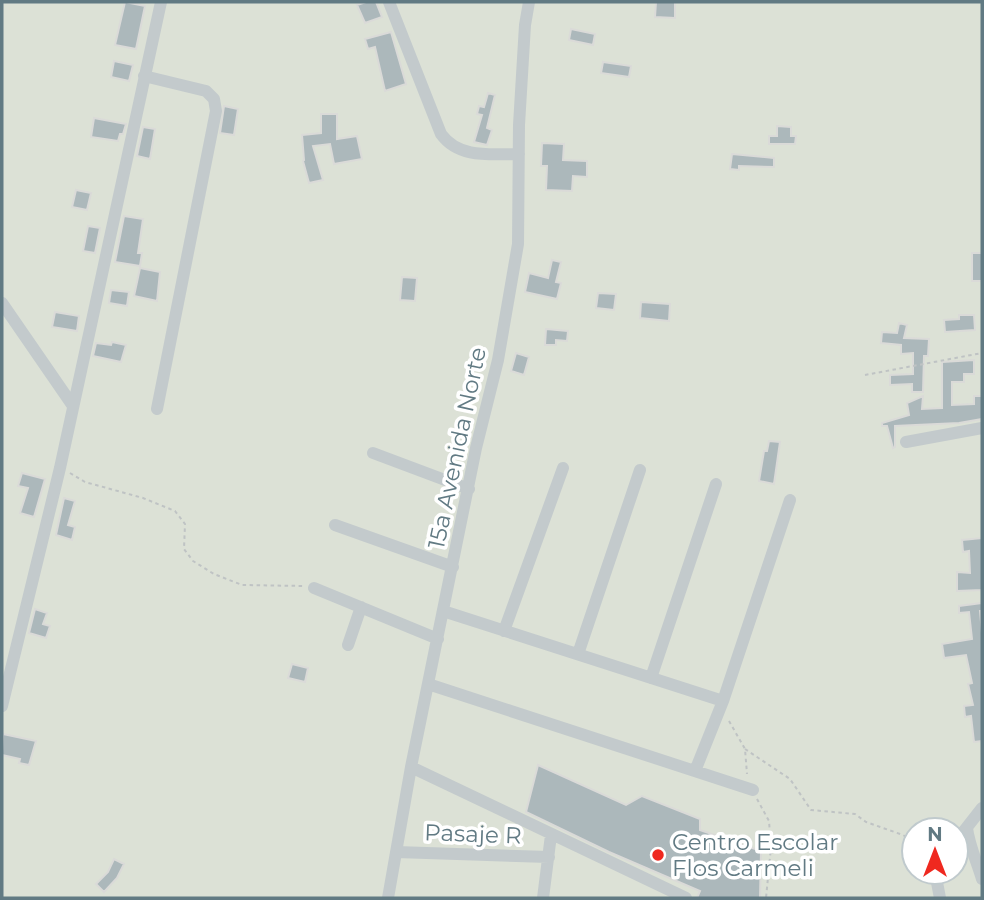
<svg xmlns="http://www.w3.org/2000/svg" width="984" height="900" font-family="Montserrat,sans-serif">
	<style>
		.green { fill: #dce1d6; fill-rule: evenodd }
		.building { fill: #acb8bb; stroke: #dadad8; stroke-width: 2 }
		.lines { fill: none; stroke-linecap: round; stroke-linejoin: round }
		.path { stroke: #bfc3c4; stroke-width: 2; stroke-dasharray: 3.5 3.5; stroke-linecap: butt }
		.minor { stroke: #c3cacc; stroke-width: 12 }
		.poi-dot { fill: #ef281f; stroke: #fff; stroke-width: 2.5 }
		.labels { text-anchor: middle; dominant-baseline: central; stroke-width: 7; stroke-linejoin: round; paint-order: stroke }
		.street-label { font-size: 23px; fill: #617a83; stroke: #fff }
		.poi-label { font-size: 23px; fill: #617a83; stroke: #fff; text-anchor: start }
	</style>
	<rect width="100%" height="100%" fill="#f9f8f6"/>
	<!-- green -->
	<path class="green" d="M2 2H982V898H2ZM914 830H956V872H914Z"/>
	<!-- building -->
	<path class="building" d="M125 2 145 6 136 49 115 45Z
		M366 2H376L382 17 365 23 357 5Z
		M656 2H675V18L655 17Z
		M571 29 595 34 593 45 569 40Z
		M391 32 406 84 385 91 375 47 368 49 365 39Z
		M114 61 133 65 129 81 111 77Z
		M603 62 631 66 629 77 601 73Z
		M488 93 495 95 487 128 492 130 487 145 474 142 482 115 477 114 479 106 484 107Z
		M224 106 238 109 234 135 220 133Z
		M321 114H337V139L357 136 362 159 334 164 330 144 313 146 323 180 309 183 303 161 304 160 302 135 321 133Z
		M94 118 126 124 123 134H120L118 141 91 137Z
		M777 126 791 127V136H796L795 144H769V136H777Z
		M143 127 155 129 150 159 137 156Z
		M542 143 564 144 563 160 587 161V177L573 176 572 191 546 190 547 166H541Z
		M732 154 774 158V167L739 166V170L730 169Z
		M76 190 91 193 87 210 72 207Z
		M124 216 143 219 138 253H142L140 266 115 262Z
		M88 226 100 228 95 253 83 251Z
		M972 253H982V281H972Z
		M552 260 561 262 556 282 561 283 557 299 525 292 529 273 548 278Z
		M140 268 160 272 157 301 134 296Z
		M402 277 417 278 415 301 400 300Z
		M111 290 129 292 127 306 109 303Z
		M598 293 616 294 614 310 596 308Z
		M641 302 670 304 669 321 640 318Z
		M55 312 79 316 77 331 52 327Z
		M959 315H974L975 330 945 332 944 320 959 319Z
		M899 323 907 325 904 338 929 339 928 356H924L923 392H912V384L890 385V375L913 374V353L901 354V345L881 343 882 332 897 333Z
		M546 329 568 331 567 341 556 340V345H545Z
		M112 342 126 345 121 362 93 356 96 343 111 345Z
		M516 353 529 357 524 375 511 371Z
		M974 360V374H964V382H952V405L974 404V396H982V419L959 423 895 426V447L893 448 887 426H882V423L909 415 907 403 923 396 922 409 942 408V362Z
		M769 441 780 442 774 484 759 481 764 451H767Z
		M22 473 45 479 34 517 20 513 28 488 18 486Z
		M64 498 75 501 68 525 75 527 72 540 56 535Z
		M982 538V590L957 591V572L970 573 969 551 963 552 962 540Z
		M982 603V611H980L982 633V741L974 742 971 716 965 717 964 706 973 705 968 684 972 683 966 655 944 658 942 644 972 639 969 612 959 613V606Z
		M35 609 47 613 43 624 50 626 46 638 29 633Z
		M292 664 308 668 305 682 288 678Z
		M3 734 36 741 29 765 19 763 20 759 2 755Z
		M538 765 626 805 642 796 700 819V830L761 851 760 898H697L700 891 609 852 526 812Z
		M114 859 124 864 117 878 104 892 96 884 108 872Z"/>
	<g class="lines">
		<!-- path -->
		<path class="path" d="M865 375 982 353
			M70 473 85 482 143 498 175 511 185 524 184 549 193 561 214 574 242 585 303 586
			M729 721 745 749 747 774
			M745 749 790 779 811 810 855 814 866 822 903 835 914 842
			M757 799 769 821 771 847 766 898"/>
		<!-- minor -->
		<path class="minor" d="M389 2 441 134C459 159 491 154 519 154
			M144 76 206 91 214 99 216 111 157 409
			M2 303 73 406
			M906 442 982 428
			M373 453 469 489
			M335 525 453 567
			M314 588 438 639
			M443 611 723 701
			M504 631 563 468
			M348 645 361 607
			M578 654 640 470
			M651 678 716 484
			M428 684 753 790
			M2 706 60 468 161 2
			M411 767 686 898
			M695 771 723 701 790 500
			M967 828C969 845 977 862 982 879
			M956 836 964 831 982 808
			M396 852 549 857
			M935 872 940 898
			M388 898 411 767 476 448 498 360 518 244 519 125 525 25 529 2
			M543 898 551 835"/>
	</g>
	<!-- markers -->
	<circle class="poi-dot" cx="658" cy="855" r="7"/>
	<g class="labels">
		<!-- street labels -->
		<g class="street-label">
			<text transform="translate(457 448) rotate(-78)">15a Avenida Norte</text>
			<text transform="translate(473 834) rotate(2)">Pasaje R</text>
		</g>
		<!-- poi labels -->
		<g class="poi-label">
			<text x="672" y="842">Centro Escolar<tspan x="672" dy="26">Flos Carmeli</tspan></text>
		</g>
	</g>
	<!-- border -->
	<rect width="984" height="900" fill="none" stroke="#617a83" stroke-width="7"/>
	<!-- north arrow -->
	<g transform="translate(935 851)"><circle r="33" fill="#ffffff" stroke="#c0cacd" stroke-width="2"/>
	<path d="M0-5L12 26L0 18L-12 26Z" fill="#ef281f"/>
	<text y="-10" font-size="19" font-weight="bold" text-anchor="middle" fill="#617a83">N</text>
	</g>
</svg>
